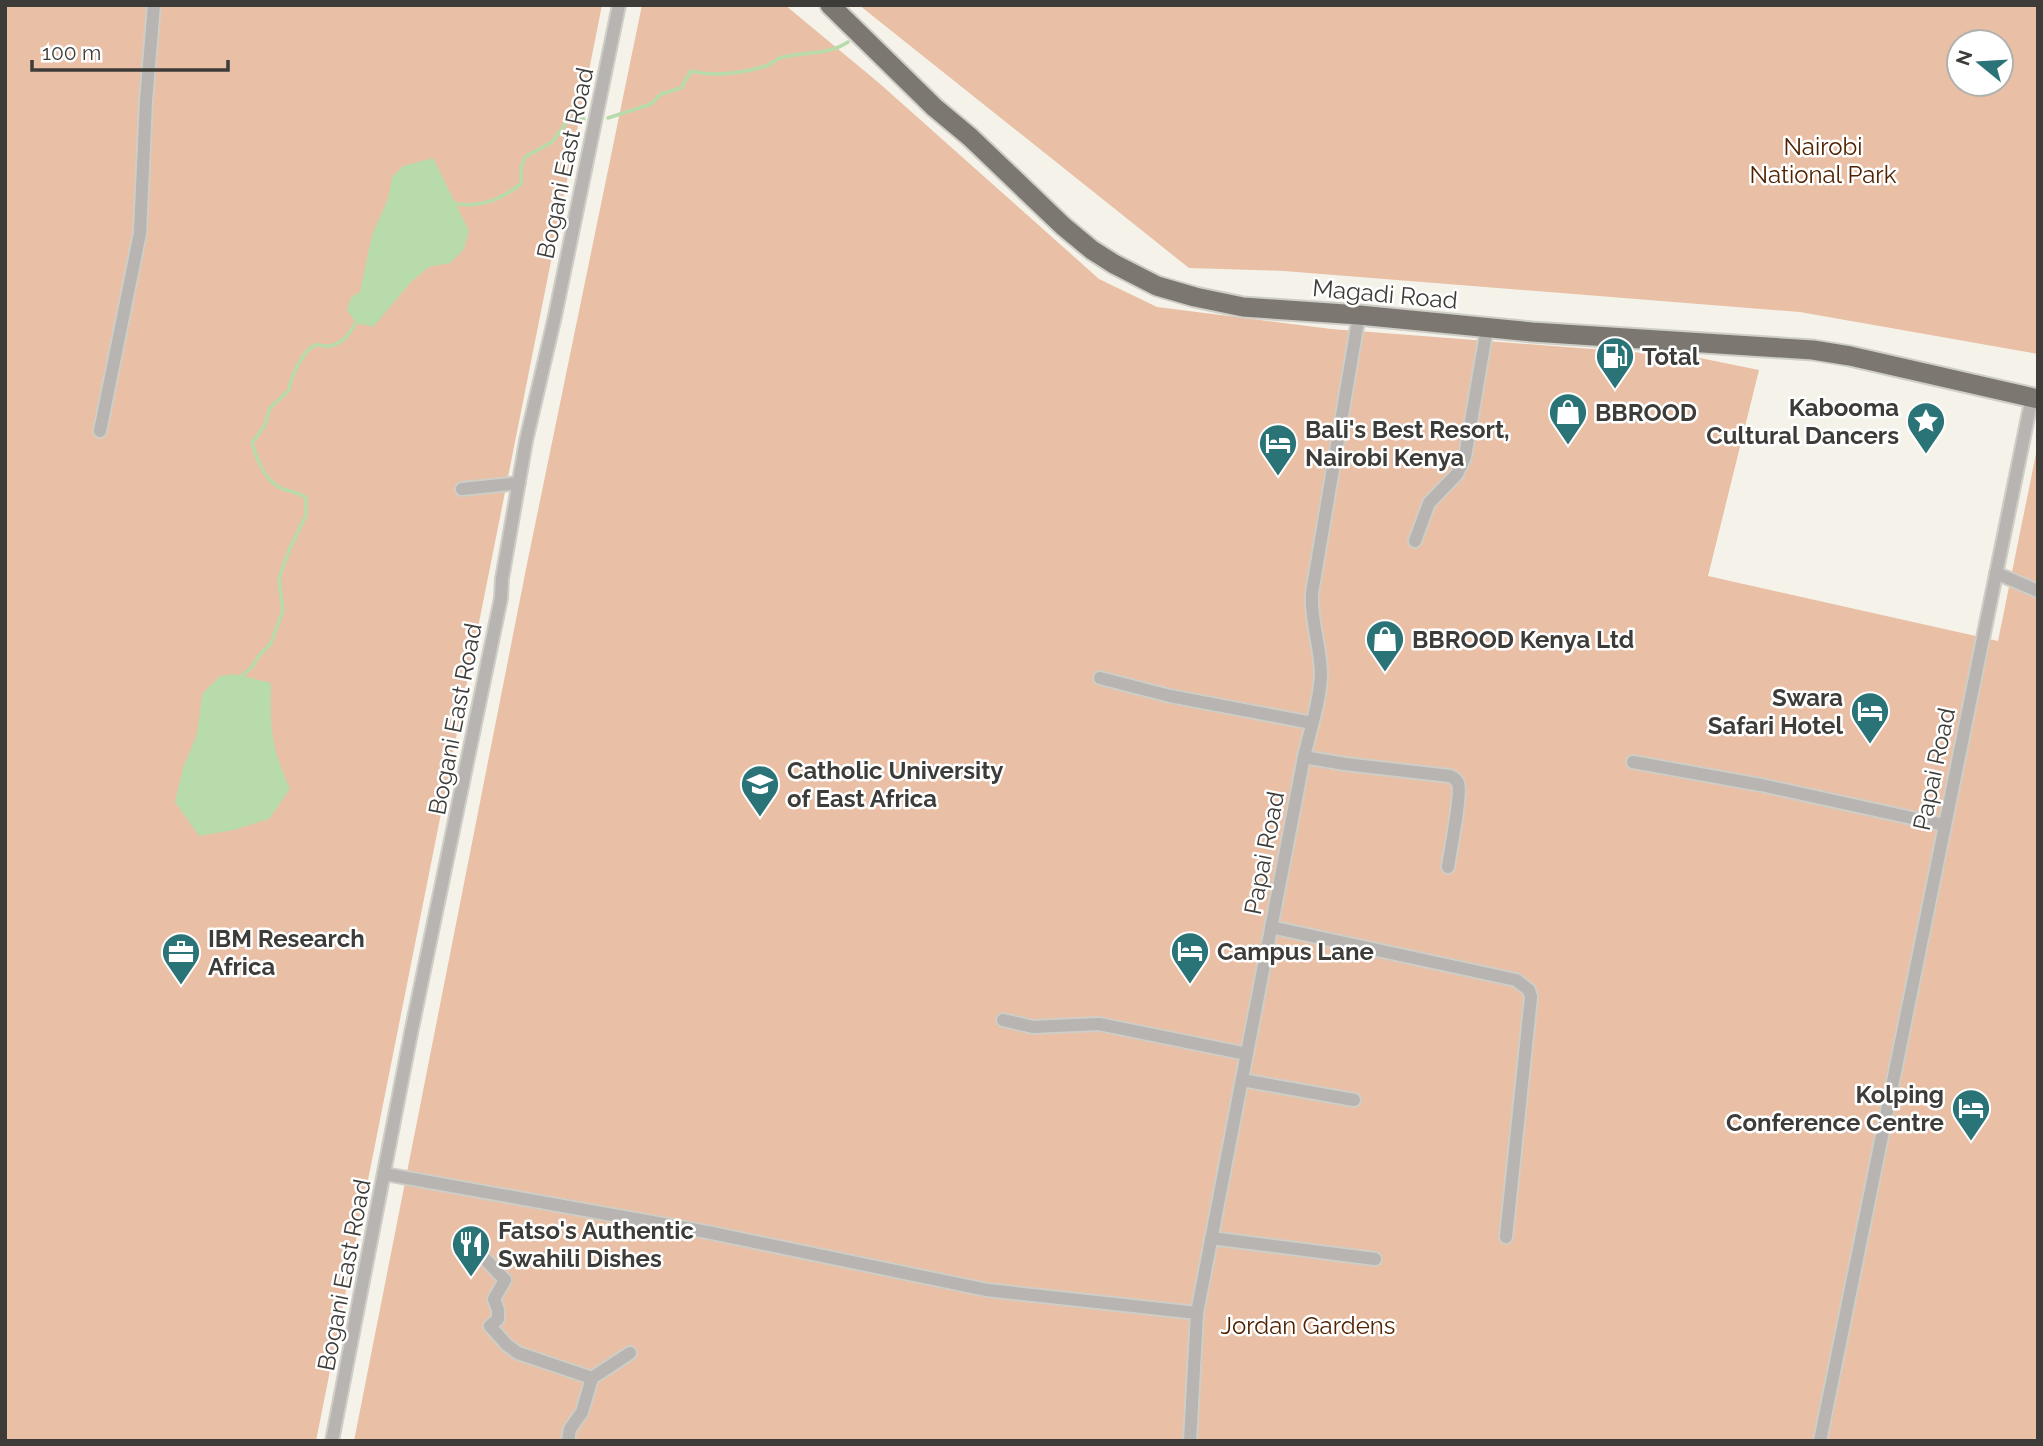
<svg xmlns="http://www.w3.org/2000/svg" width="2043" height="1446" font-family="Raleway,sans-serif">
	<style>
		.green { fill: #e9bfa5; fill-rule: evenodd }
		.water { fill: #b8dbab }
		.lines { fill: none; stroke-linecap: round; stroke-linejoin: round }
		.stream { stroke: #b8dbab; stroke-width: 3.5 }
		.minor-casing { stroke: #cfcec6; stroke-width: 16 }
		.trunk-casing { stroke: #cfcec6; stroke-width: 23 }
		.minor { stroke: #b7b4b1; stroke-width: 12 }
		.trunk { stroke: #7c7871; stroke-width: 19 }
		.labels { text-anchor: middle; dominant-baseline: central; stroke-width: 5; stroke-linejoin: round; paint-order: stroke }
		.park-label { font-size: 24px; fill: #512200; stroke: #fff }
		.street-label { font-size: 24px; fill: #3d3c38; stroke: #fff }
		.poi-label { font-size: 24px; font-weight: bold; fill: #3d3c38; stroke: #fff; text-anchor: start }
	</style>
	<rect width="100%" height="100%" fill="#f4f2e9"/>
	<!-- green -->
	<path class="green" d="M5 5H602L316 1441H5Z
		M642 5H785L879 83 1099 279 1157 307 1331 329 1695 357 1759 370 1708 576 1998 641 2038 444V1441H354L527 564Z
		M859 5H2038V354L1800 312 1284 271 1189 268ZM2001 42V84H1959V42Z"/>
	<!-- water -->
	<path class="water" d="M433 158 469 231 464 249 450 263 429 267 411 282 373 327 356 323 347 310 351 297 360 292 372 235 388 199 392 177 403 166Z
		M235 674 271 683C270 729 271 747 290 789L269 819 234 830 199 836 175 802 183 768 197 734 202 694 220 676Z"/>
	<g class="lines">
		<!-- stream -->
		<path class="stream" d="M608 118 651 104 661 94 681 88 691 71C715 77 742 73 766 66 771 64 775 60 780 58 803 51 827 56 848 42
			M456 204C482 207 500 200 521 184V168L525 157 552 142 569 119H584
			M241 676 252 667 258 657 271 643 283 610 279 578 290 548 306 515V498C295 490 287 492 279 487 264 479 257 459 252 443L265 425 270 408 289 390C290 378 304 348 316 345 322 344 321 347 327 346 341 346 349 334 356 323"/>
		<!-- minor casing -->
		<g class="minor-casing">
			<path id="minor" d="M100 431 140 233 146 101 154 5
				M462 489 519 483
				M1415 541 1429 503 1457 474 1465 457 1487 328
				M1996 573 2038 591
				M1100 678 1170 696 1312 723
				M1304 757 1345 764 1450 776C1454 778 1456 779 1458 783 1462 794 1450 852 1448 867
				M1633 762 1761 785 1944 825
				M1271 927 1516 980 1529 990 1531 997 1506 1237
				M1003 1020 1033 1027 1099 1024 1247 1054
				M1242 1080 1354 1100
				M385 1174 707 1232 987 1290 1197 1313
				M1211 1238 1375 1259
				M485 1259 505 1280 494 1299 498 1310V1319L490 1326 507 1345 518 1353 592 1378 582 1412 570 1429 568 1441
				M592 1378 630 1353
				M332 1441 411 1033 501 598 502 579 526 441 555 316 619 5
				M1190 1441 1197 1313 1304 757C1310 730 1320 702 1321 675 1321 647 1310 620 1312 593L1359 315
				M1820 1441 2032 397"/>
		</g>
		<!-- trunk casing -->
		<g class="trunk-casing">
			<path id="trunk" d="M830 5 934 107 970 137 1063 226 1092 250 1114 264 1157 286 1195 297 1243 307 1359 315 1532 332 1813 350 1850 356 2038 399"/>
		</g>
		<!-- minor -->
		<use href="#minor" class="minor"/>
		<!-- trunk -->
		<use href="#trunk" class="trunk"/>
	</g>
	<!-- icons -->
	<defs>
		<g id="fuel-pin" transform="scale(2.0125)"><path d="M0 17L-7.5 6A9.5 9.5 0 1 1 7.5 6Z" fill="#2a7478" stroke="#fff"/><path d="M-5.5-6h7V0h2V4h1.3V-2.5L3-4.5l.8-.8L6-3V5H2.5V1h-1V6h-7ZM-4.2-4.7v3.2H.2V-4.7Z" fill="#fff"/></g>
		<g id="shop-pin" transform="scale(2.0125)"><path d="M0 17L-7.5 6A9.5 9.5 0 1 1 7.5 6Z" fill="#2a7478" stroke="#fff"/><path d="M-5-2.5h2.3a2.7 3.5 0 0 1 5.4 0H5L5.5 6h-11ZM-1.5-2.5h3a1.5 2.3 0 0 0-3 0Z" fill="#fff"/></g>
		<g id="sight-pin" transform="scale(2.0125)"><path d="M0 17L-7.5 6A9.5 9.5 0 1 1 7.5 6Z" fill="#2a7478" stroke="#fff"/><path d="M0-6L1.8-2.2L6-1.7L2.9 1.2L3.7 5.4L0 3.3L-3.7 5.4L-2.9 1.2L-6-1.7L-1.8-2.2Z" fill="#fff"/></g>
		<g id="hotel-pin" transform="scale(2.0125)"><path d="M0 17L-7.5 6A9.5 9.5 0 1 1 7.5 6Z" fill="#2a7478" stroke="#fff"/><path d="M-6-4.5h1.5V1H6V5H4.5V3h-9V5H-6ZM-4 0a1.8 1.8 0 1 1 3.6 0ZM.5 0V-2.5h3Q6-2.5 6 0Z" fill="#fff"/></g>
		<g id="university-pin" transform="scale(2.0125)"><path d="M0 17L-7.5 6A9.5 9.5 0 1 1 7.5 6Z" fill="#2a7478" stroke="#fff"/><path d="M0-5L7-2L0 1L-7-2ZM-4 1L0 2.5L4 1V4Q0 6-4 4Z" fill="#fff"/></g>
		<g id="office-pin" transform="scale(2.0125)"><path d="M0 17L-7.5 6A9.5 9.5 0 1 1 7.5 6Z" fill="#2a7478" stroke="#fff"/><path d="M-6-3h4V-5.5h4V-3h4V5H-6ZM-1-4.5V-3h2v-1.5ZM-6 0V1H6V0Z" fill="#fff"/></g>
		<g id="restaurant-pin" transform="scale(2.0125)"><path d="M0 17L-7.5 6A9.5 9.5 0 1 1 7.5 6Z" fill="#2a7478" stroke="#fff"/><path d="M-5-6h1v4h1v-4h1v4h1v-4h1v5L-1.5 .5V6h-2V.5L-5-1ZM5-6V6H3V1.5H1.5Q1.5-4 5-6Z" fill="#fff"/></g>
	</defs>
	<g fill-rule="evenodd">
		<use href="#fuel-pin" x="1615" y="356"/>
		<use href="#shop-pin" x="1568" y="412"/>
		<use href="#sight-pin" x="1926" y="421"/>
		<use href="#hotel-pin" x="1278" y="443"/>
		<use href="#shop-pin" x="1385" y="639"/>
		<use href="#hotel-pin" x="1870" y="711"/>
		<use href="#university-pin" x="760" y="784"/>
		<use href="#hotel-pin" x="1190" y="951"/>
		<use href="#office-pin" x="181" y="952"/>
		<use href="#hotel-pin" x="1971" y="1108"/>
		<use href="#restaurant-pin" x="471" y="1244"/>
	</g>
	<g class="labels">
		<!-- park labels -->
		<g class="park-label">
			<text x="1823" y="146">Nairobi<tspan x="1823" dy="28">National Park</tspan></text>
			<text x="1308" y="1325">Jordan Gardens</text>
		</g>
		<!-- street labels -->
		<g class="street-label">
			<text transform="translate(565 163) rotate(-78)">Bogani East Road</text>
			<text transform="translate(1385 294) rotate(5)">Magadi Road</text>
			<text transform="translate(455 719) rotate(-79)">Bogani East Road</text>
			<text transform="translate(1934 769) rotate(-78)">Papai Road</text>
			<text transform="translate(1264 853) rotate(-79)">Papai Road</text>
			<text transform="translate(344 1275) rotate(-79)">Bogani East Road</text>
		</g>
		<!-- poi labels -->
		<g class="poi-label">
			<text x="1642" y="356">Total</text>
			<text x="1899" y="407" text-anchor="end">Kabooma<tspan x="1899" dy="28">Cultural Dancers</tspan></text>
			<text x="1595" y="412">BBROOD</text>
			<text x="1305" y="429">Bali's Best Resort,<tspan x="1305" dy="28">Nairobi Kenya</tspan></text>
			<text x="1412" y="639">BBROOD Kenya Ltd</text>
			<text x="1843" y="697" text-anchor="end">Swara<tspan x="1843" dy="28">Safari Hotel</tspan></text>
			<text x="787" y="770">Catholic University<tspan x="787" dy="28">of East Africa</tspan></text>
			<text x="208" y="938">IBM Research<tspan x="208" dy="28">Africa</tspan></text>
			<text x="1217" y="951">Campus Lane</text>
			<text x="1944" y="1094" text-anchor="end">Kolping<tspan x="1944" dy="28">Conference Centre</tspan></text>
			<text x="498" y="1230">Fatso's Authentic<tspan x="498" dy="28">Swahili Dishes</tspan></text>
		</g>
	</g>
	<!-- border -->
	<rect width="2043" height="1446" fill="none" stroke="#3d3c38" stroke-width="14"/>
	<!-- north arrow -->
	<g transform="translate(1980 63) rotate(288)"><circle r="33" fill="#ffffff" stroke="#b1b1af" stroke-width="2"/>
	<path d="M0-5L12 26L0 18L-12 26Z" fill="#2a7478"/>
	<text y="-10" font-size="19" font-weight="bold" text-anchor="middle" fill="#3d3c38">N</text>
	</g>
	<!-- scale -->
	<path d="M32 60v10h196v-10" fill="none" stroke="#3d3c38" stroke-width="3.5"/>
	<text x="42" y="60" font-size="21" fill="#3d3c38" stroke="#ffffff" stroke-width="5" paint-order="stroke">100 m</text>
</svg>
